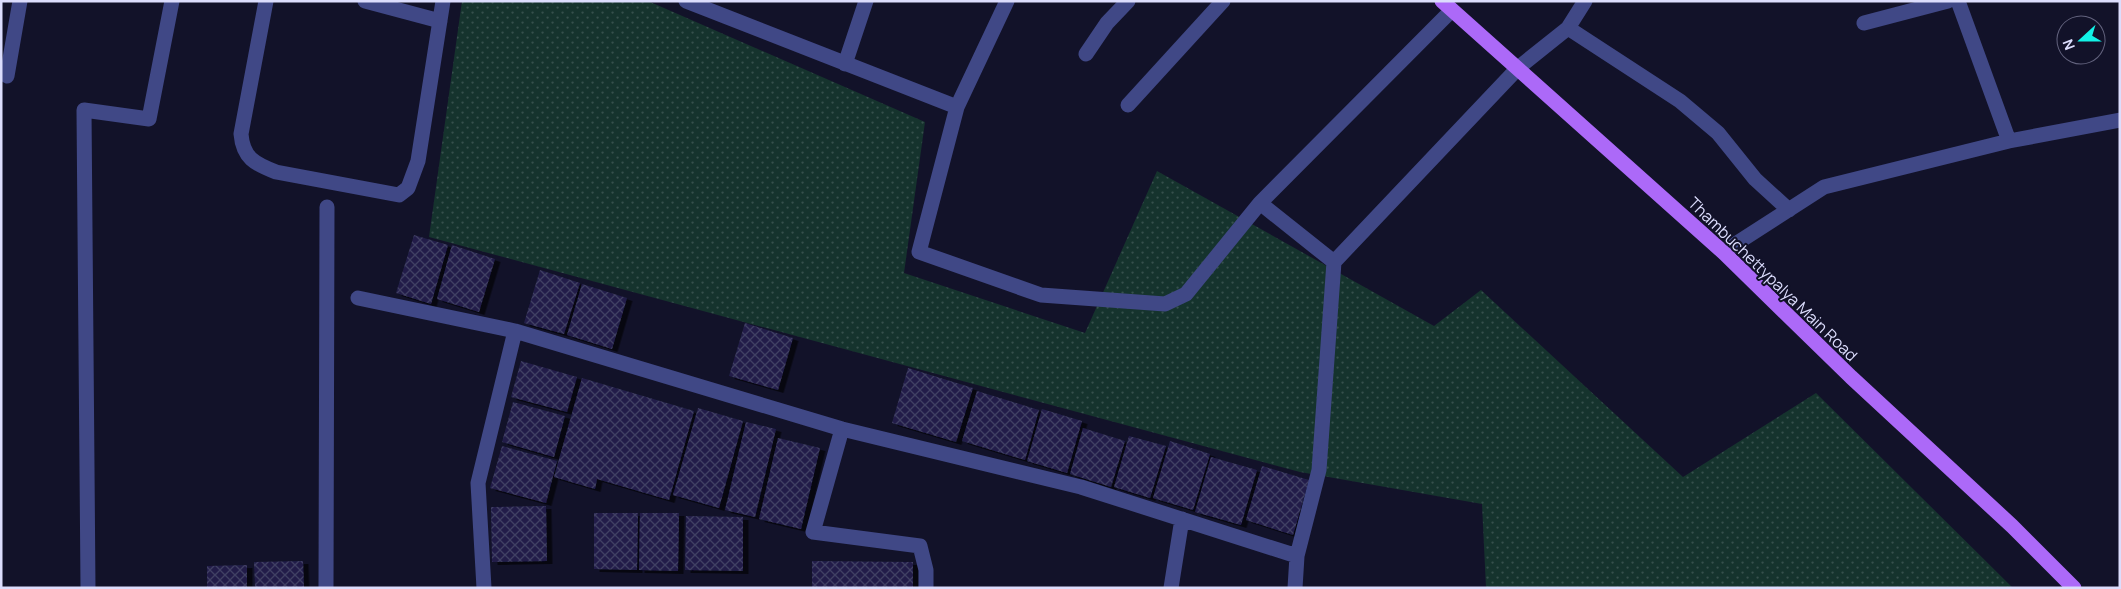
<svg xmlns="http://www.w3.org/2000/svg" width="2121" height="589" font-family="Manrope,sans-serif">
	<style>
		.grass { fill: url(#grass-dots) }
		.building { fill: url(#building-cross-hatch); filter: url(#shadow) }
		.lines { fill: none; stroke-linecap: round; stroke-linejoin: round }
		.minor { stroke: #404886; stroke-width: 15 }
		.major { stroke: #ac69f8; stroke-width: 15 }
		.labels { text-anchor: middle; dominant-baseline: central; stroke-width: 4; stroke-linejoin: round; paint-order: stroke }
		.street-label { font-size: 16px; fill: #dcddfd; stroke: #121229 }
	</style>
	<defs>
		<pattern id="grass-dots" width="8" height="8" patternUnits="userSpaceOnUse" patternTransform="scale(1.25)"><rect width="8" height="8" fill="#15332d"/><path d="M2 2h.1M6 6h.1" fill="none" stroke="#36504c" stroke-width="1.8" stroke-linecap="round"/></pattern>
		<pattern id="building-cross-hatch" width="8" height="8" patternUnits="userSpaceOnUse" patternTransform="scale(1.25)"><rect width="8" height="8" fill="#211f49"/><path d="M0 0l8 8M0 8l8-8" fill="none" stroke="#413f64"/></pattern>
		<filter id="shadow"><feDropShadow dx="5.5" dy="3" stdDeviation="0" flood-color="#0009"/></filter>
	</defs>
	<rect width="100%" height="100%" fill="#121229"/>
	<!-- grass -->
	<path class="grass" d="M462 1H648L925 122 904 273 1085 333 1157 171 1434 326 1481 290 1683 477 1816 393 2013 588H1486L1482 504 1300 472 429 237Z"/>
	<!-- building -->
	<path class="building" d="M414 235 448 245 431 304 396 293Z
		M452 245 495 259 479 312 437 299Z
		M540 270 580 283 564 334 524 323Z
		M582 284 627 298 612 349 567 335Z
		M745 323 793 338 778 390 729 376Z
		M521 361 577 377 567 412 511 397Z
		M908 368 973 388 956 442 892 423Z
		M582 378 694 411 669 500 597 479 595 489 554 477Z
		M977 391 1039 410 1025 460 962 441Z
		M513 402 565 416 554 457 502 442Z
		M698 408 743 421 719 508 673 495Z
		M1042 409 1082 421 1067 473 1027 461Z
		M746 422 776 429 755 517 725 510Z
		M1083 428 1125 441 1111 487 1070 474Z
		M1129 436 1166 446 1150 498 1114 487Z
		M778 438 820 448 801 529 759 519Z
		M1170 441 1210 454 1193 510 1153 498Z
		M502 446 557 461 546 503 490 488Z
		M1211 457 1257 470 1241 525 1195 512Z
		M1262 466 1309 480 1293 535 1246 520Z
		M546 506 547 561 492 562 491 507Z
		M594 513H638L637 570 594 569Z
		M640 513H679L678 571 639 570Z
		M686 516 743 517V571L685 570Z
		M303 561 304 588H255L254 562Z
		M812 561 913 562V588H812Z
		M247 565V588H207V566Z"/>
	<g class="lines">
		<!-- minor -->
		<path class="minor" d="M266 1 241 134C243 158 255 164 276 172L399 195 408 188 418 161 443 1
			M365 1 440 21
			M686 1 957 107 919 252 1041 295 1165 304 1186 294 1260 203 1334 262
			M1958 1 2009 141
			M1864 23 1948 1
			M1568 28 1680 101 1718 133 1755 179 1789 210
			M1086 54 1107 23 1128 1
			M845 64 866 1
			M7 76 20 1
			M1128 105 1223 1
			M957 107 1007 1
			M1260 203 1452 10
			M1723 252 1824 187 2009 141 2120 120
			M358 298 515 331 842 429 1081 487 1297 556
			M842 429 813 532 920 546 926 570V588
			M88 588 84 110 149 119 172 1
			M326 588 327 207
			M484 588 478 483 515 331
			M1171 588 1182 519
			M1295 588 1297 556 1319 470 1334 262 1518 68 1568 28 1585 1"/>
		<!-- major -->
		<path class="major" d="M1442 1 1723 252 1851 377 2012 526 2074 588"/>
	</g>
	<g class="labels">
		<!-- street labels -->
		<g class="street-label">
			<text transform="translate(1773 279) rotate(44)">Thambuchettypalya Main Road</text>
		</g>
	</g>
	<!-- border -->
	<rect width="2121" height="589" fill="none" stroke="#dcddfd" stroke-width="5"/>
	<!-- north arrow -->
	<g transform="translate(2081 40) rotate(249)"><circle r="24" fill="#121229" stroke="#63637e"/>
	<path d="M0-4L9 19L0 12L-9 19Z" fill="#12f3e7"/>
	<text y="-8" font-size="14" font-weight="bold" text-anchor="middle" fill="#dcddfd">N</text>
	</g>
</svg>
